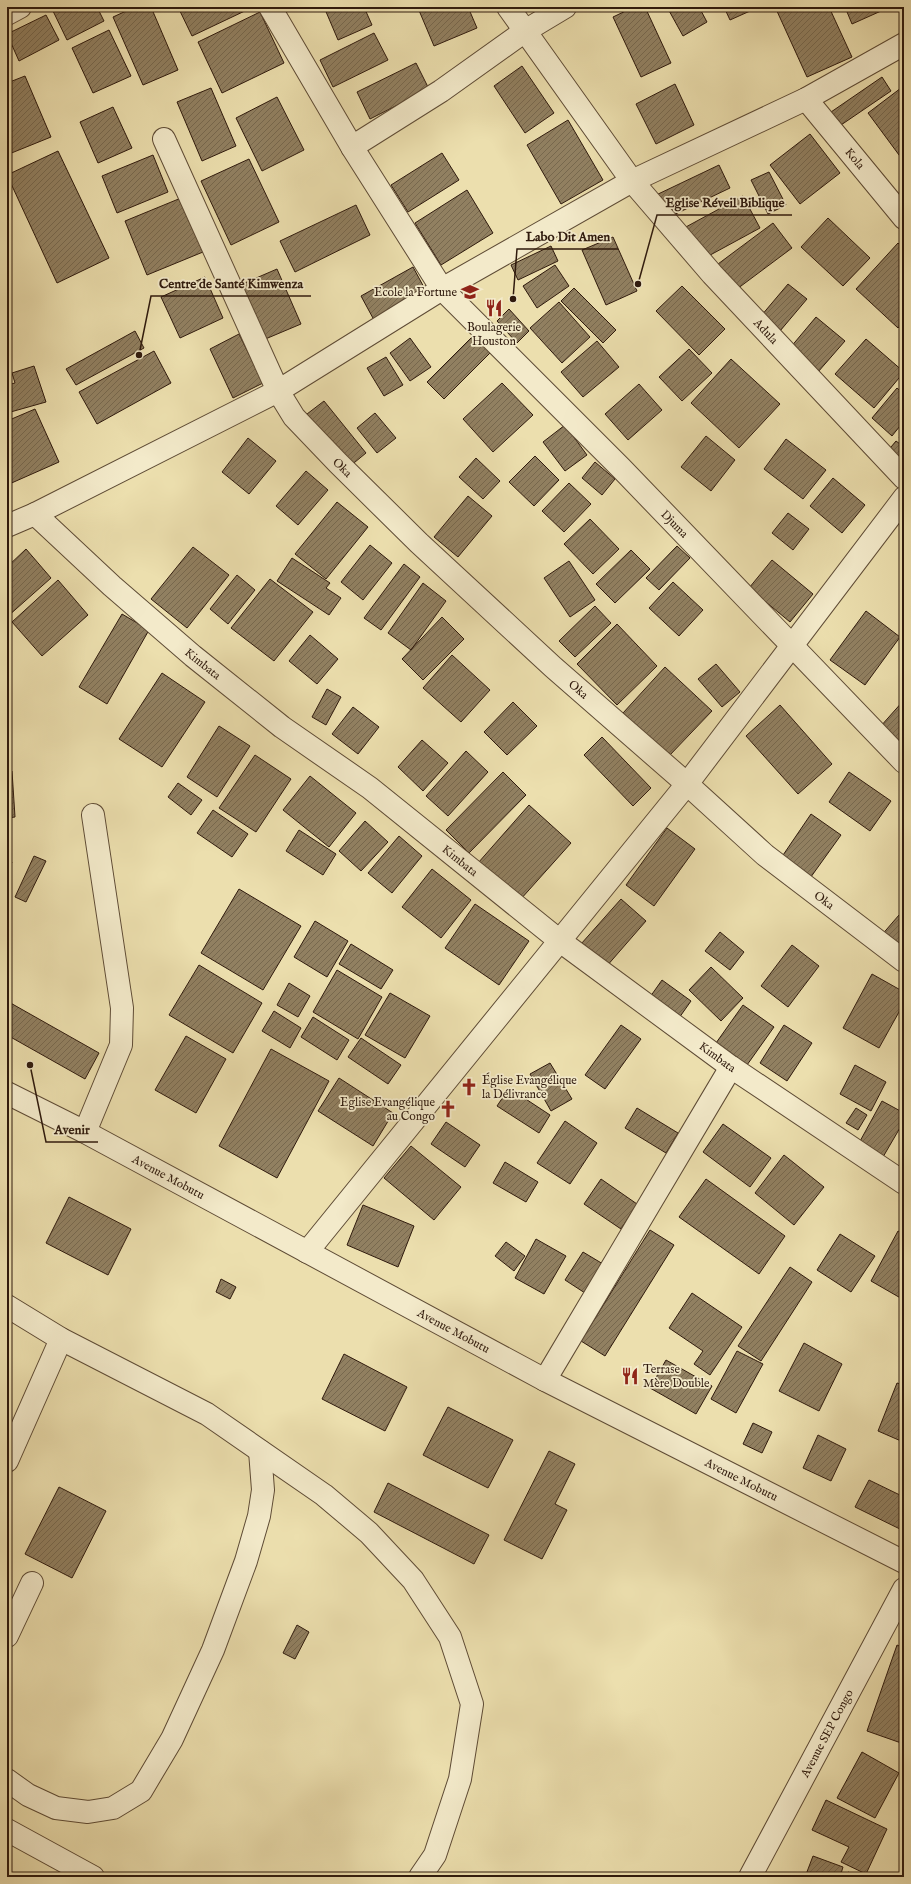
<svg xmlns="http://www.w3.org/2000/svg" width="911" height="1884" font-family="'IM FELL English',serif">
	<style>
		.building { fill: url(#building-hatch); stroke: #2f1a0d }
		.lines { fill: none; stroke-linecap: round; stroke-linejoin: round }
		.minor-casing { stroke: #5e4b35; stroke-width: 24 }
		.minor { stroke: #f3eaca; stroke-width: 22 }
		.labels { text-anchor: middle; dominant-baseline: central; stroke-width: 3.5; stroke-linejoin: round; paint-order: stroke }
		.street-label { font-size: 12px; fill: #2f1a0d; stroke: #f3eaca }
		.poi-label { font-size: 12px; fill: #2f1a0d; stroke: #f3eaca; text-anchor: end }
		.leader { fill: none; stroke: #2f1a0d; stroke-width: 1.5 }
		.callout-dot { fill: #2f1a0d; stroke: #f3eaca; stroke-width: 1.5 }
		.callout-label { font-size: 13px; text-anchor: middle; font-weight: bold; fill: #2f1a0d; stroke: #f3eaca; stroke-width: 3.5; stroke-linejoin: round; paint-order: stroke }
	</style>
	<defs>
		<pattern id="building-hatch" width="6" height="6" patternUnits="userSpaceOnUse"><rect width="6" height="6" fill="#918061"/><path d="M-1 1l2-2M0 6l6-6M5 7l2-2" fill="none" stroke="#77684e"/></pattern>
	</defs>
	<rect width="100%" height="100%" fill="#ecdfae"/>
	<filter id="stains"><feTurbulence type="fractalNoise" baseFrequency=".005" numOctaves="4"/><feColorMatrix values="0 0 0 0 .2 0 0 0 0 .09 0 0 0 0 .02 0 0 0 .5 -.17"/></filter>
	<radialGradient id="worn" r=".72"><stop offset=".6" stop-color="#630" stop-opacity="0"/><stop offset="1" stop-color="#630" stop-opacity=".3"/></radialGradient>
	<!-- building -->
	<path class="building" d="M60 7H97L104 21 67 40 53 11Z
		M135 7H151L178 70 143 85 113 17Z
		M178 7H248L249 9 192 36Z
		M324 7H364L372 25 338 40Z
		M421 7H468L477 28 434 46 418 8Z
		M634 7H645L671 63 641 77 613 17Z
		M667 7H699L707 22 683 36Z
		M724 7H759L730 20Z
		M782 7H829L852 57 807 77 776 9Z
		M845 7H890L852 24Z
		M260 12 284 63 222 93 198 42Z
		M46 15 59 40 19 61 7 34Z
		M109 30 131 76 93 93 72 48Z
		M374 33 388 60 333 87 320 60Z
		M416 63 429 89 370 119 357 92Z
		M522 66 554 113 525 133 494 86Z
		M25 76 51 137 9 154 7 150V83Z
		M882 77 891 91 841 125 831 112Z
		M675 84 694 125 656 144 636 104Z
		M211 88 236 146 202 161 177 102Z
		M901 88 904 91V158L902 159 868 113Z
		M277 97 304 150 262 171 236 118Z
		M113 107 132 148 98 163 80 122Z
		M568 120 603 180 561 204 527 145Z
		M810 134 840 173 800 204 770 165Z
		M58 151 109 258 57 283 7 175Z
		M442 153 459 180 408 212 391 185Z
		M153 155 168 192 117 213 102 176Z
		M249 159 279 222 231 245 201 181Z
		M719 165 730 188 665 219 654 196Z
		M769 172 786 205 768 214 751 180Z
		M467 190 493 233 441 265 415 223Z
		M743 196 760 228 701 260 684 228Z
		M181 198 203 252 147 275 125 221Z
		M356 205 370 235 295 272 280 241Z
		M828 218 870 258 843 286 801 247Z
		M773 223 792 248 737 289 718 264Z
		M613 237 637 291 606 305 582 250Z
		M898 243 904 249V321L898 328 856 289Z
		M551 246 558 261 518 280 511 265Z
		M555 265 569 286 537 308 523 286Z
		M413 267 426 291 374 320 361 296Z
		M277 269 301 324 263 340 240 285Z
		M205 277 223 318 180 338 161 297Z
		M788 284 807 299 780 331 761 316Z
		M682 286 725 329 699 355 656 311Z
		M574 288 616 330 603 343 561 301Z
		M559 302 590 337 562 363 530 328Z
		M509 309 529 331 517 343 497 321Z
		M816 317 845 341 818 372 790 348Z
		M135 331 144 348 76 385 66 369Z
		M477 332 493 350 444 399 427 382Z
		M239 334 263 383 233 398 210 349Z
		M410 338 431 367 410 381 390 353Z
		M866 339 904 372 874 408 835 374Z
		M597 341 619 367 583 397 561 372Z
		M689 349 712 373 682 401 659 377Z
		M154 351 171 383 97 424 79 392Z
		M386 357 403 385 384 396 367 368Z
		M731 359 780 404 739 448 691 403Z
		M34 366 46 402 7 413V385L15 383 12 373Z
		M502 383 533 415 493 452 463 419Z
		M639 384 662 410 628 440 605 414Z
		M897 388 904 394V421L892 436 872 418Z
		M324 401 366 453 349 467 307 414Z
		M35 409 59 462 7 485V421Z
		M375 413 396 438 377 453 357 428Z
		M565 425 587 455 565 471 543 442Z
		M904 431V442L899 438Z
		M706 436 735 460 711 491 681 467Z
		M248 438 276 461 249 494 222 472Z
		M786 439 826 470 803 499 764 469Z
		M896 441 904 447V468L886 453Z
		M535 456 559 480 534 506 509 482Z
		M476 458 500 481 483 499 459 477Z
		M595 462 615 479 602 495 582 478Z
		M306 471 328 490 298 525 276 506Z
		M833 478 865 505 842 533 810 506Z
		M569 483 591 504 564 532 542 511Z
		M468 496 492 516 458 557 434 537Z
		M337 502 368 527 326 579 295 554Z
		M788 513 809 529 793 550 772 533Z
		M590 519 619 549 593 574 564 544Z
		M370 545 392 563 363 600 341 582Z
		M677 546 690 558 659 590 646 578Z
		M193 547 229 575 187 628 151 599Z
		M26 549 51 578 7 617V567Z
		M631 550 650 569 615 603 596 584Z
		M292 558 330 583 326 588 341 598 329 615 277 581Z
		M772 560 813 594 790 622 749 588Z
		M569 561 595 600 570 617 544 578Z
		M404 564 420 577 381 630 364 618Z
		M237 575 255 590 228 624 210 609Z
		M270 579 313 612 274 661 231 628Z
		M58 580 88 615 42 656 12 622Z
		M673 582 703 610 679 636 649 608Z
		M423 583 446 601 411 650 388 633Z
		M595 606 611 623 575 657 559 641Z
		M866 611 900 637 865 685 830 660Z
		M122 614 149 630 107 704 79 687Z
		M442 617 464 639 423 680 402 659Z
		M617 624 657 666 617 705 577 664Z
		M310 635 338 659 317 684 289 661Z
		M452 655 490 690 461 722 423 688Z
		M716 664 740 692 722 707 698 679Z
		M665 667 712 711 669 756 623 713Z
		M162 673 205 702 162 767 119 739Z
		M327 689 341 697 326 725 312 717Z
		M904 700V748L880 727Z
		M513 702 537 726 507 755 484 732Z
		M780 705 832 764 798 794 746 736Z
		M353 707 379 727 358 754 332 734Z
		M219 726 250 746 217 797 187 777Z
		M602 737 651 788 633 806 584 755Z
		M422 740 448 763 423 791 398 767Z
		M466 751 488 772 448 816 426 796Z
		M255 755 291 779 256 832 219 808Z
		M7 771H12L15 817 7 818Z
		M503 772 526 795 469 853 446 830Z
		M849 772 891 801 870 831 829 802Z
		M310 776 356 813 329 847 283 810Z
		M178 783 202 800 191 815 168 797Z
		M529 805 571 843 520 900 478 863Z
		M213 810 248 834 232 857 197 833Z
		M811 814 841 835 808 881 779 861Z
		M365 821 388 842 361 871 339 851Z
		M667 828 695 849 654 906 626 885Z
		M299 830 336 854 323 875 286 851Z
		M399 836 422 856 392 893 368 873Z
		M34 856 46 861 26 902 15 897Z
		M7 859 12 862 7 873Z
		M432 869 471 900 441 938 402 907Z
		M239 889 301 926 263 990 201 953Z
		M621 899 646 921 606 967 581 944Z
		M475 904 529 941 499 985 445 948Z
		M899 915 904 919V958L880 937Z
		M315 921 348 941 327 977 294 957Z
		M720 932 744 952 730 970 705 951Z
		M351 944 393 970 381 989 339 964Z
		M792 945 819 966 788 1007 761 986Z
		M199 965 262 1003 233 1053 169 1015Z
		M711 967 743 998 721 1021 689 990Z
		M337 970 382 997 358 1039 313 1012Z
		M872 974 904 992V1003L879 1048 843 1028Z
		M662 980 691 1001 679 1018 650 997Z
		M289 983 310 996 298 1017 277 1005Z
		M390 993 430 1016 405 1058 365 1035Z
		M7 1001 99 1053 85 1079 7 1035Z
		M743 1005 774 1027 747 1065 716 1043Z
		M274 1011 301 1028 290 1048 262 1031Z
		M313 1017 349 1040 337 1060 301 1037Z
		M621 1025 641 1039 605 1089 585 1075Z
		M784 1025 812 1043 787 1081 760 1063Z
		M186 1036 226 1059 196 1113 155 1090Z
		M361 1038 401 1065 388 1084 348 1057Z
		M271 1049 329 1081 277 1178 219 1146Z
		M550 1063 572 1099 551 1111 530 1074Z
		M855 1065 886 1082 871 1111 840 1094Z
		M339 1078 393 1113 373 1146 318 1111Z
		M509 1088 550 1115 539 1133 497 1106Z
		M882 1101 904 1113V1121L883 1157 859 1143Z
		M637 1108 678 1133 666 1153 625 1128Z
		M856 1108 867 1115 858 1130 846 1123Z
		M565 1121 597 1143 570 1184 537 1163Z
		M446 1122 480 1145 465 1167 431 1144Z
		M723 1124 771 1158 750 1187 703 1152Z
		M411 1146 461 1187 434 1220 384 1178Z
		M784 1155 824 1187 794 1225 755 1193Z
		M505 1162 538 1182 526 1202 493 1183Z
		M601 1179 637 1204 621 1229 584 1204Z
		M706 1179 785 1236 759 1274 679 1217Z
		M69 1197 131 1229 108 1275 46 1243Z
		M363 1205 414 1226 398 1267 347 1245Z
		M650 1230 674 1245 605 1356 581 1341Z
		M898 1231 904 1234V1300L871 1281Z
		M840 1234 875 1256 851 1292 817 1270Z
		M536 1239 566 1256 544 1294 515 1278Z
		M506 1242 525 1256 514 1271 495 1256Z
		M583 1252 603 1264 585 1293 565 1280Z
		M790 1267 812 1282 761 1361 738 1346Z
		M221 1279 236 1287 230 1299 216 1292Z
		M692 1293 742 1327 710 1375 694 1364 703 1351 669 1328Z
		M804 1343 842 1364 819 1411 779 1391Z
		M737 1351 763 1364 736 1413 711 1399Z
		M344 1354 407 1387 385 1431 322 1399Z
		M666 1360 712 1386 696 1414 650 1388Z
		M897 1383 904 1385V1434L901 1441 878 1431Z
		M448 1407 513 1440 488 1488 423 1455Z
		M753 1423 772 1432 762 1453 743 1444Z
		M818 1435 846 1449 831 1481 803 1468Z
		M549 1451 575 1464 555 1504 567 1510 542 1559 504 1540Z
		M869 1480 904 1497V1531L855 1507Z
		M388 1483 489 1535 474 1564 374 1512Z
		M59 1487 106 1511 72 1578 25 1554Z
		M297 1625 309 1632 295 1659 283 1653Z
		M897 1645 904 1648V1744L867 1731Z
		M862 1752 899 1773 875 1818 837 1798Z
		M826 1800 887 1829 866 1874 841 1862 849 1847 812 1830Z
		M813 1856 843 1867 840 1877H805Z
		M848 1872 861 1877H846Z"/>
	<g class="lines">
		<!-- minor casing -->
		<g class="minor-casing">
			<g id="minor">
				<path id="s1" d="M270 7 352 147 442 289 621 468 904 762"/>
				<path id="s2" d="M508 7 632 181 712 274 904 478"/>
				<path d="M7 14 20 7"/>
				<path id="s3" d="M806 99 904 218"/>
				<path id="s4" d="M164 139 278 391 294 417 338 463 419 543 553 667 687 784 765 855 904 961"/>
				<path d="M352 147 441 91 525 31 565 7"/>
				<path id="s5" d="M35 514 112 586 193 656 282 727 370 788 560 941 731 1067 904 1183"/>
				<path d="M7 526 35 514 278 391 442 289 632 181 806 99 904 44"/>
				<path id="s6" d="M7 1093 85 1132 545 1380 904 1562"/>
				<path d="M85 1132 121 1045 122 1008 93 815"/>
				<path d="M307 1252 687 784 904 498"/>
				<path d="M7 1306 61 1339 207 1414 324 1495 369 1533 413 1580 450 1637 472 1704 460 1779 435 1855 420 1877"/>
				<path d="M545 1380 731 1067"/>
				<path d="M7 1461 61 1339"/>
				<path d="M7 1636 32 1583"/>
				<path d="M7 1780 28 1795 56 1808 88 1812 113 1808 141 1791 172 1739 213 1650 246 1561 259 1516 263 1490 260 1451"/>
				<path d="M7 1830 93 1877"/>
				<path id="s7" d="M750 1877 904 1589"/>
			</g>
		</g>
		<!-- minor -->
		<use href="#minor" class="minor"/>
	</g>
	<!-- icons -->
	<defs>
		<g id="school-bare" transform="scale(1.38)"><path d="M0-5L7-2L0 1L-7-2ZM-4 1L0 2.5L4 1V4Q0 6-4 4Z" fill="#8f2418" stroke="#f3eaca" stroke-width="2.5" paint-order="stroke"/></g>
		<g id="restaurant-bare" transform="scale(1.38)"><path d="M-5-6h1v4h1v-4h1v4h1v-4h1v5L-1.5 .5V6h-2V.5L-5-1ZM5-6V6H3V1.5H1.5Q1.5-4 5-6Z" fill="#8f2418" stroke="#f3eaca" stroke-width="2.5" paint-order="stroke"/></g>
		<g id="church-bare" transform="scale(1.38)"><path d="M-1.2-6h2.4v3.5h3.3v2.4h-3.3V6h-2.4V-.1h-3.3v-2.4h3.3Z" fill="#8f2418" stroke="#f3eaca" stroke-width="2.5" paint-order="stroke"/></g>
	</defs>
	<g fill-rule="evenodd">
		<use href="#school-bare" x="470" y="292"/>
		<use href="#restaurant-bare" x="494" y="308"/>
		<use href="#church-bare" x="469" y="1087"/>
		<use href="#church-bare" x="448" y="1109"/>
		<use href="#restaurant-bare" x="630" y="1376"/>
	</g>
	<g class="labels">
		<!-- street labels -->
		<g class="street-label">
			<text stroke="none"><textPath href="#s3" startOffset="77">Kola</textPath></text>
			<text stroke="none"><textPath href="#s2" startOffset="415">Adula</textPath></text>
			<text stroke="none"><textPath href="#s4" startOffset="377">Oka</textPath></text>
			<text stroke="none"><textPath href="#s1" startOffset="661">Djuma</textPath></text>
			<text stroke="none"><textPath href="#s5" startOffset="225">Kimbata</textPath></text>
			<text stroke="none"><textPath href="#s4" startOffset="701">Oka</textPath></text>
			<text stroke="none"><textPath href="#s5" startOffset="549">Kimbata</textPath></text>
			<text stroke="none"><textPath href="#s4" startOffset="1025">Oka</textPath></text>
			<text stroke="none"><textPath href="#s5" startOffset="873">Kimbata</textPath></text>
			<text stroke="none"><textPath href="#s6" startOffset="182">Avenue Mobutu</textPath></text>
			<text stroke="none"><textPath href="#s6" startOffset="506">Avenue Mobutu</textPath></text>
			<text stroke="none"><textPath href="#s6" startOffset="830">Avenue Mobutu</textPath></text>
			<text stroke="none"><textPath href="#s7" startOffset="163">Avenue SEP Congo</textPath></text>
		</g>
		<!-- poi labels -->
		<g class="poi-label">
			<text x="457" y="292">Ecole la Fortune</text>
			<text x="494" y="327" text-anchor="middle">Boulagerie<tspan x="494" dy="14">Houston</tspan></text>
			<text x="482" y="1080" text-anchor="start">Église Evangélique<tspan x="482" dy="14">la Délivrance</tspan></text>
			<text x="435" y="1102">Eglise Evangélique<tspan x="435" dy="14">au Congo</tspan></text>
			<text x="643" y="1369" text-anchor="start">Terrase<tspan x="643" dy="14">Mère Double</tspan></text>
		</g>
	</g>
	<!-- callouts -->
	<path class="leader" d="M638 284L657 215H792M513 299L517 249H618M139 355L151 296H311M30 1065L46 1142H98"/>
	<g class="callout-dot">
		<circle cx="638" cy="284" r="4"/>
		<circle cx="513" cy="299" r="4"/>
		<circle cx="139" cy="355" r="4"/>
		<circle cx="30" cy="1065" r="4"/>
	</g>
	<g class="callout-label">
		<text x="725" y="207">Eglise Réveil Biblique</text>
		<text x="568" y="241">Labo Dit Amen</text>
		<text x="231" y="288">Centre de Santé Kimwenza</text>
		<text x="72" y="1134">Avenir</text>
	</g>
	<!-- margin -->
	<rect width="911" height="1884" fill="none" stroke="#ecdfae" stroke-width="24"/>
	<rect x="8" y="8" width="895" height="1868" fill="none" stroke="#2f1a0d" stroke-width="2"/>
	<rect x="12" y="12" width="887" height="1860" fill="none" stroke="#2f1a0d"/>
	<rect width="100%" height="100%" filter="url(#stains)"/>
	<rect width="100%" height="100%" fill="url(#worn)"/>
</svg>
